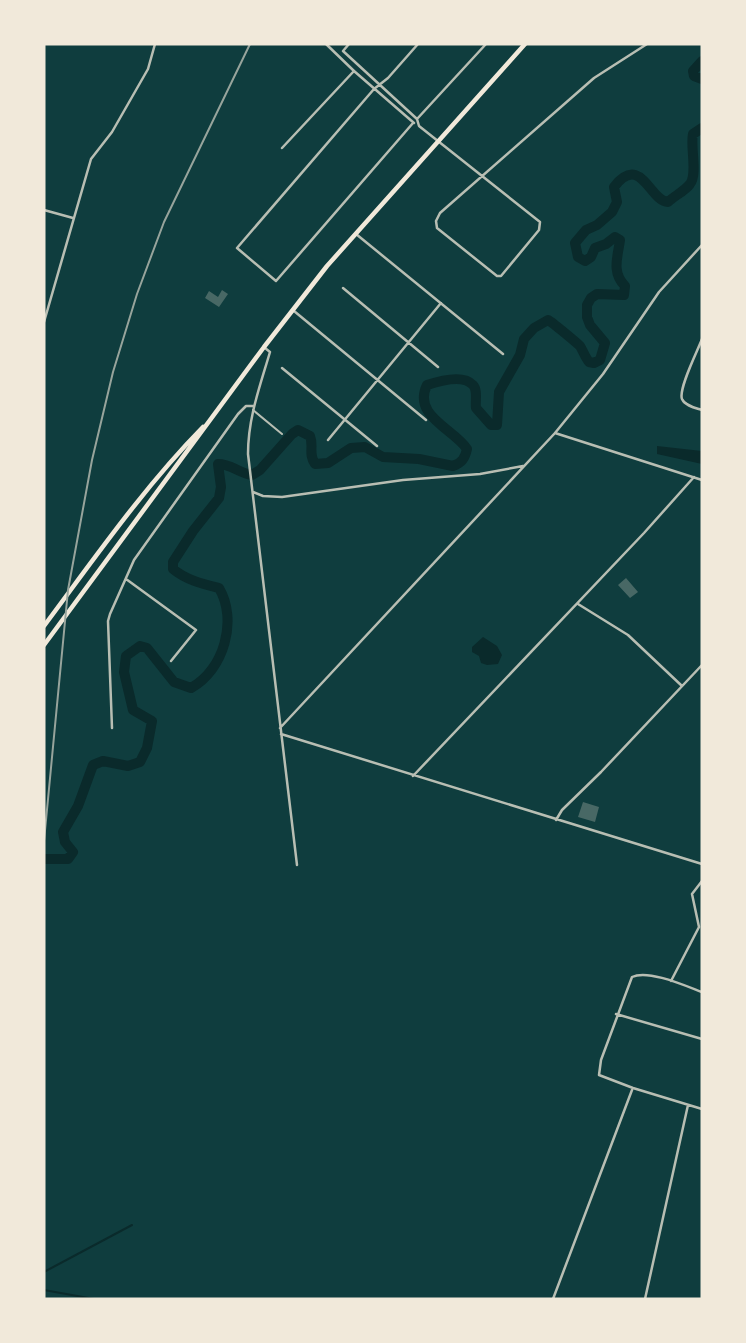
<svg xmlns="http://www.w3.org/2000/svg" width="746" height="1343" font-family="Mulish,sans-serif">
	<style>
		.water { fill: #0a2a2b }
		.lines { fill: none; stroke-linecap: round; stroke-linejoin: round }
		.stream { stroke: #0a2a2b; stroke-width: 2 }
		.river { stroke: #0a2a2b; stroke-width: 10 }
		.building { fill: #486865 }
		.service { stroke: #b8beb3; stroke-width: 2 }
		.minor { stroke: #b8beb3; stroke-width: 2.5 }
		.trunk { stroke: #f1e9da; stroke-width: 4.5 }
		.rail { stroke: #97a49c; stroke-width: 2 }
	</style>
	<rect width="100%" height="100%" fill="#0f3d3e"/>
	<!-- water -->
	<path class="water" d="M657 446 702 451V464L657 454Z
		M483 637 497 646 502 655 498 664 487 665 481 663 479 656 472 652V647Z"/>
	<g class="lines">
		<!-- stream -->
		<path class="stream" d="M44 1272 132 1225
			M44 1290 94 1299"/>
		<!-- river -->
		<path class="river" d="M702 61 693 71 694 76 702 79
			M44 859H68L73 852 65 842 63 832 78 806 93 765 103 761 128 766 140 762 147 748 152 721 133 710 124 672 126 656 140 646 147 648 174 682 191 688C224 670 238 620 219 588 203 584 186 580 173 569V562L193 531 219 498 221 487 218 464C231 464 239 473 252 475L260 470 292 434 298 430 310 436C314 446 308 454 315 464L328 463 351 448 365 447 383 457 419 459 453 466C462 463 465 458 467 449 454 429 412 416 427 385 439 381 463 374 473 385 478 390 475 402 476 408L491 425H497L499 392 520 355 524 339 534 328 548 320C552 322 577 343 580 346 583 351 585 357 589 362L594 363 600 360 605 343 590 325 587 317V305L591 298 597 294 624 295 625 286C611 272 618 256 620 240L615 237 606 244 595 248 591 257 585 261 578 257 575 243 586 230 597 225 612 212 617 202 614 187C641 152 650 202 668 202 674 196 685 191 690 184 698 174 690 147 693 134L702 128"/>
	</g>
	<!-- building -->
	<path class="building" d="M222 290 228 294 219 307 205 298 209 291 218 297Z
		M626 578 638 592 630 598 618 585Z
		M583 802 599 807 595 822 578 817Z"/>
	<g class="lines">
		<!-- service -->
		<path class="service" d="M253 410 282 434"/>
		<!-- minor -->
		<path class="minor" d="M326 44 354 71
			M349 44 343 51 417 119 419 126 540 222 539 230 501 276H497L437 228 436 221 440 213 594 78 647 44
			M417 119 486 44
			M413 123 276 281 237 248 374 89 388 78 418 44
			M282 148 354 71 414 123
			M44 210 73 218
			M356 234 503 354
			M343 288 438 367
			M294 311 426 420
			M44 322 91 159 112 132 148 69 155 44
			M702 339C698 350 678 389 682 399 685 406 696 408 702 410
			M265 348 270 352C260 386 248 418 248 454L297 865
			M282 368 377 446
			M555 433 702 480
			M328 440 441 303
			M253 492 263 496 282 497 403 480 480 474 523 466
			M126 579 196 630 171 661
			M578 604 628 635 682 686
			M112 728 108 621 110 614 134 560 238 414 246 406H254
			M280 728 555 433 603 374 659 292 702 245
			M281 734 702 864
			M413 776 644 533 694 477
			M556 820 562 810 601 772 702 665
			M671 981 699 927 692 894 702 881
			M702 992C686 986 648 969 632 977L601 1060 599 1075 633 1088 702 1109
			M616 1014 702 1039
			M553 1299 632 1090
			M645 1299 688 1105"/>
		<!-- trunk -->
		<path class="trunk" d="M44 626C94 559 144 487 203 427
			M44 645 264 347 327 266 525 44"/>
		<!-- rail -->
		<path class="rail" d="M44 841 68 590 92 460 113 372 137 294 164 222 250 44"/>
	</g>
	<!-- border -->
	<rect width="746" height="1343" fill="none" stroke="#f1e9da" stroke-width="91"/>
</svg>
